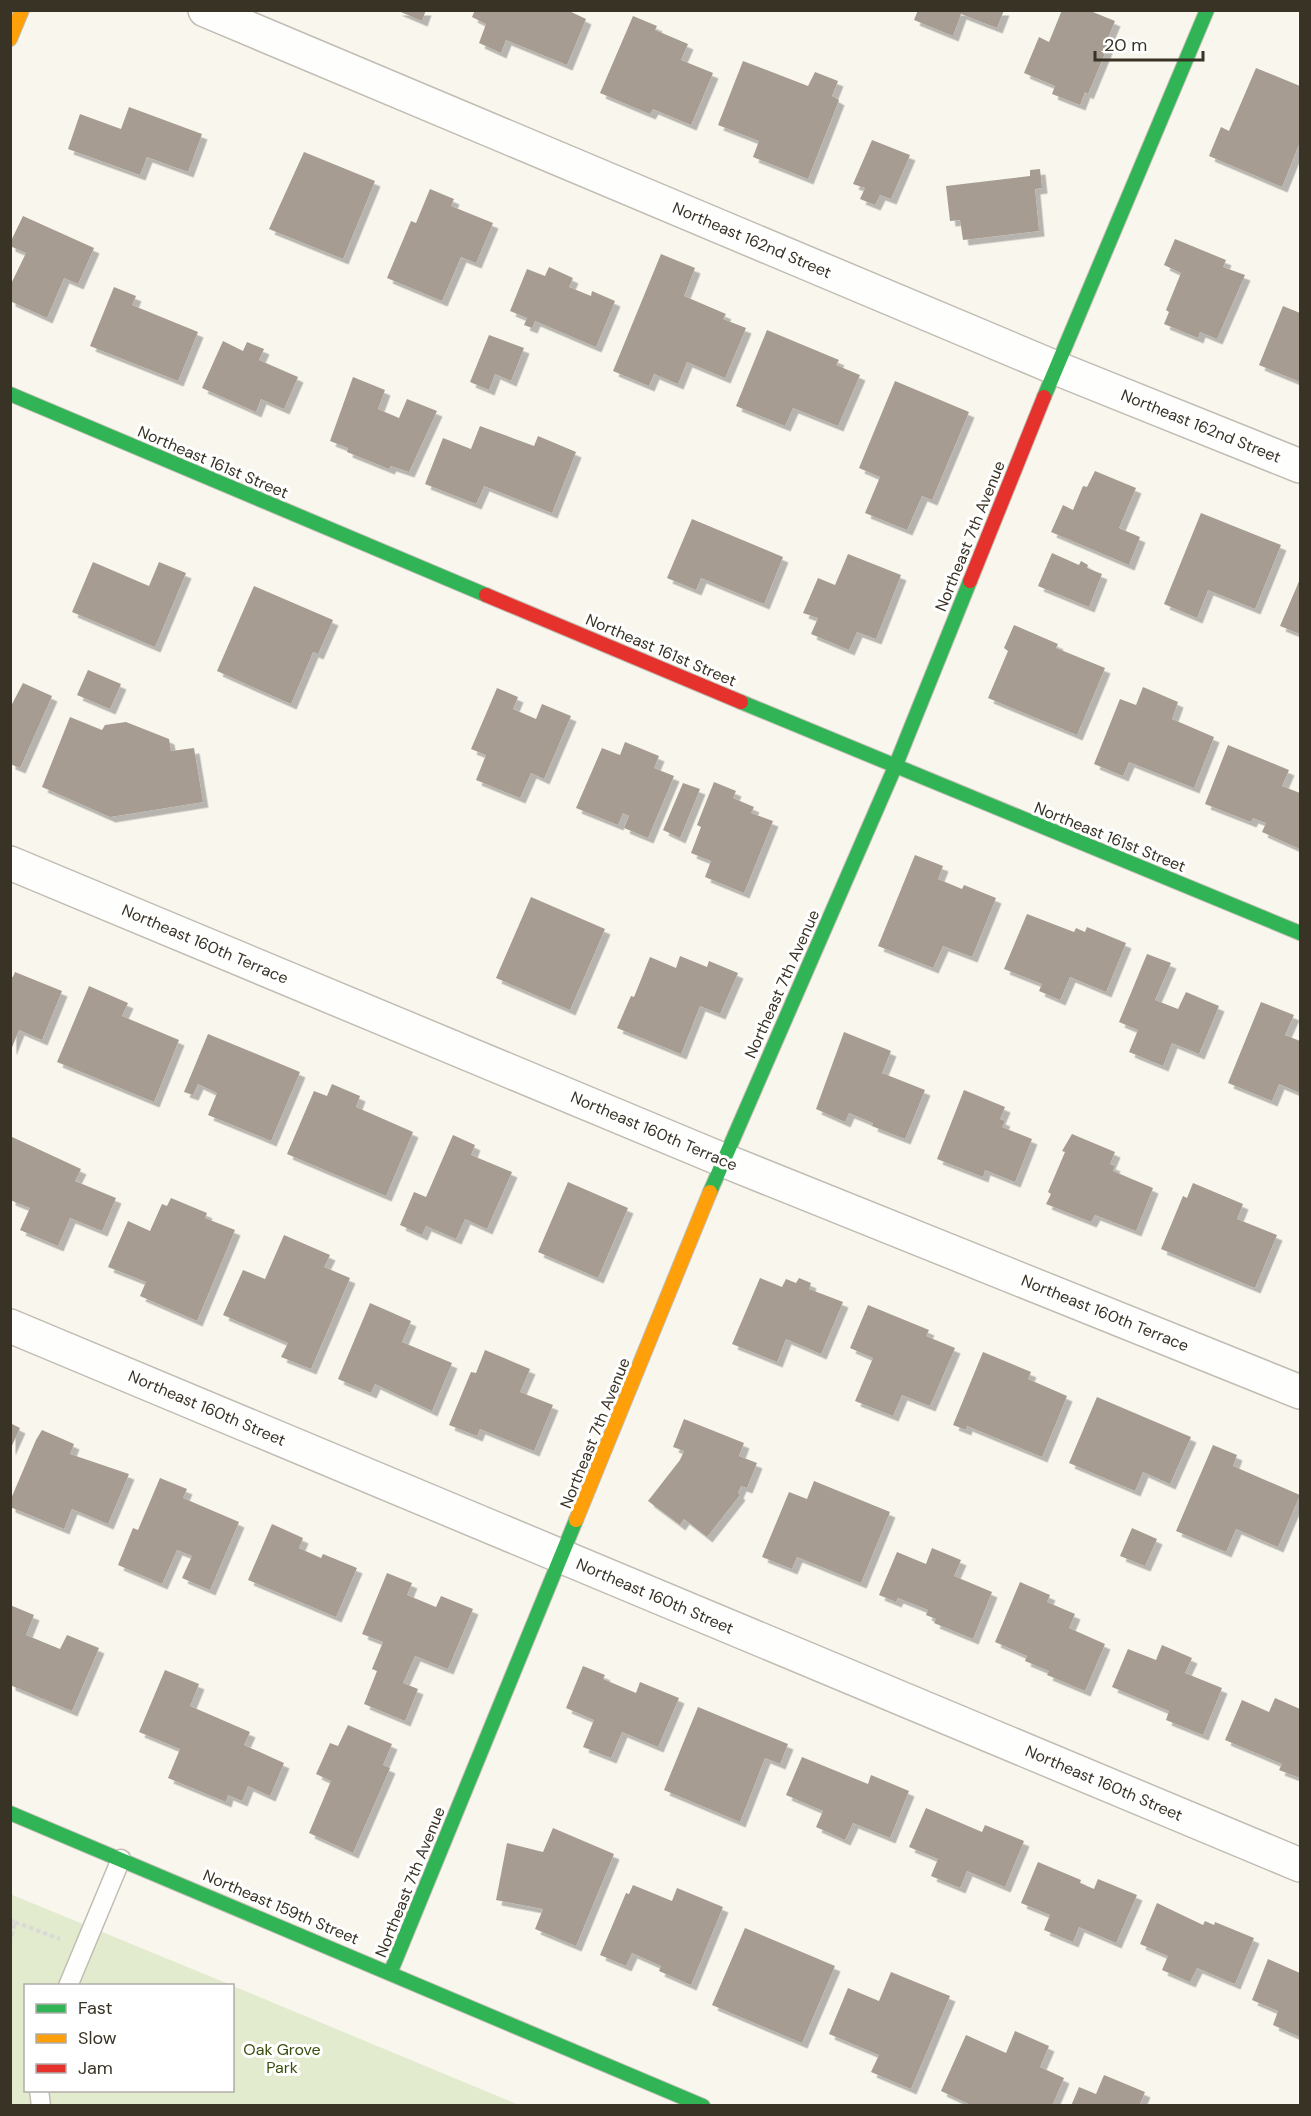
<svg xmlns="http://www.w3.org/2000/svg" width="1311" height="2116" font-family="'DM Sans',sans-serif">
<defs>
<filter id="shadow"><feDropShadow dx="5.5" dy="5.5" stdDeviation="0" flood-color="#0004"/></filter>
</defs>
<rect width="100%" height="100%" fill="#f9f6ee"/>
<path fill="#e2ebce" d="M 10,1894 L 231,1985 L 26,1986 L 26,2090 L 232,2090 L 233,1986 L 519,2105 L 11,2105 Z"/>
<path fill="#a79c91" filter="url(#shadow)" d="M 396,10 L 426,10 L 422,21 Z
M 475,10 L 567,10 L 586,19 L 567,65 L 506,40 L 501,53 L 479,43 L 486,24 L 472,17 Z
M 918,10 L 1004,10 L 997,28 L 961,14 L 953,36 L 914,20 Z
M 1062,10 L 1088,10 L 1115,21 L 1105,45 L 1108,46 L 1088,94 L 1085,92 L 1080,105 L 1052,94 L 1055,86 L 1024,73 L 1039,37 L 1049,42 Z
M 633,16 L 657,26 L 655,30 L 688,44 L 681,60 L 713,73 L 691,125 L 653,109 L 650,114 L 600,93 Z
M 743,61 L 808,86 L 815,72 L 838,81 L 832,96 L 839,100 L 808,179 L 753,157 L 759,141 L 718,125 Z
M 1256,68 L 1300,86 L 1300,142 L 1282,187 L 1209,156 L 1221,127 L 1229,131 Z
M 129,107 L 202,134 L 188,172 L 147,157 L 140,175 L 68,149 L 80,114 L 121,129 Z
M 872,140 L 910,155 L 891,199 L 880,195 L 875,205 L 860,199 L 865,188 L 853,184 Z
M 304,152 L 375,181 L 343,259 L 269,229 Z
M 1040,169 L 1042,188 L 1035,189 L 1039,231 L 963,240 L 960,220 L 950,221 L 946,186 L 1030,176 L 1030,170 Z
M 430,189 L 454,199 L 451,206 L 493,223 L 476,263 L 461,257 L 442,301 L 387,278 L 411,221 L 416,223 Z
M 23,216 L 94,248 L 78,284 L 64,278 L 47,318 L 10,301 L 10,286 L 26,253 L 10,246 L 10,243 Z
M 1175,239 L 1226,260 L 1223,267 L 1245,275 L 1217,339 L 1200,332 L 1198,338 L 1164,324 L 1169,312 L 1166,310 L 1181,273 L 1164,265 Z
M 661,254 L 695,268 L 684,296 L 726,314 L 723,319 L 746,328 L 725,378 L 687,362 L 678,384 L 654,374 L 649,386 L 613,371 Z
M 549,267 L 573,278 L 569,287 L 591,296 L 592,291 L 615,301 L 596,347 L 535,321 L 532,328 L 524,325 L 527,318 L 510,311 L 527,269 L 545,276 Z
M 114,287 L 136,296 L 132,305 L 198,332 L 178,381 L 90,346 Z
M 1283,306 L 1300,313 L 1300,382 L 1259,365 Z
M 767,330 L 839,360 L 836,365 L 860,375 L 838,426 L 793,408 L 785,426 L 736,406 Z
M 489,335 L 524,348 L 511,381 L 495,374 L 489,390 L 470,382 Z
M 223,341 L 243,351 L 247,342 L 264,349 L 259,360 L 298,377 L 284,409 L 261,399 L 256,412 L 202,388 Z
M 353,377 L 385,390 L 378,409 L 399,418 L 407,399 L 437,411 L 409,472 L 391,466 L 389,469 L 347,452 L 348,448 L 330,441 Z
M 895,381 L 969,412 L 932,500 L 922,496 L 907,530 L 865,513 L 880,477 L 859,468 Z
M 480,426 L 534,446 L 538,436 L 576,452 L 552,513 L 484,486 L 476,504 L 425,484 L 443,438 L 471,449 Z
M 1095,471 L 1136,488 L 1119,528 L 1140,537 L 1129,565 L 1051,532 L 1063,505 L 1073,510 L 1083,486 L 1087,487 Z
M 1201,513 L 1281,545 L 1255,609 L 1208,590 L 1197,618 L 1164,604 Z
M 692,519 L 783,557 L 764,604 L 701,578 L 696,590 L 667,578 Z
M 1052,553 L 1079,565 L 1081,561 L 1088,565 L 1087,568 L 1102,574 L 1089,607 L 1038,586 Z
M 848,554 L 901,575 L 876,639 L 857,632 L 849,650 L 811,634 L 818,618 L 803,613 L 818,578 L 835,585 Z
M 93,562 L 149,586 L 159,562 L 186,573 L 155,647 L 72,612 Z
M 1300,579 L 1300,634 L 1280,626 Z
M 254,586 L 333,620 L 318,654 L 313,652 L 291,704 L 217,671 Z
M 1014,625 L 1058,644 L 1056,648 L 1105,668 L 1077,735 L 988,698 L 1008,651 L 1004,648 Z
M 88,670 L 121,684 L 110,709 L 77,695 Z
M 23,683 L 52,696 L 20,768 L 10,764 L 10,708 Z
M 1143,687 L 1178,702 L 1172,719 L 1214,737 L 1194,788 L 1129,762 L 1123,776 L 1094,764 L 1120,699 L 1136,705 Z
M 497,688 L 518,697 L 513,709 L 536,719 L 542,704 L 571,716 L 544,779 L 531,773 L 520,798 L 476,780 L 486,755 L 471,749 Z
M 70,717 L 102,730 L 105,725 L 126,722 L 169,739 L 171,751 L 194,748 L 203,802 L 110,817 L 42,787 Z
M 625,742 L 659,756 L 654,768 L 674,776 L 648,838 L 624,828 L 629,816 L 623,813 L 618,825 L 576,808 L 602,748 L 620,755 Z
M 1228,745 L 1289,770 L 1282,786 L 1300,793 L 1300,849 L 1262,832 L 1266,823 L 1253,818 L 1251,822 L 1205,804 Z
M 714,782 L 736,791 L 733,798 L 754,807 L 751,813 L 773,821 L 744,893 L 705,877 L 711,861 L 691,853 L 701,827 L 697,825 Z
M 683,783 L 700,789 L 680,838 L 663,830 Z
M 915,855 L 943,866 L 938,879 L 962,889 L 964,885 L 996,898 L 972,957 L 943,946 L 933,968 L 878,946 Z
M 531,897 L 605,929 L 570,1010 L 496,978 Z
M 1027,914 L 1074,932 L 1076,928 L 1085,932 L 1087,927 L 1126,943 L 1106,992 L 1070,977 L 1060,1000 L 1039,991 L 1042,984 L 1004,969 Z
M 1147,954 L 1171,963 L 1155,1000 L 1178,1009 L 1186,992 L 1219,1006 L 1199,1054 L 1172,1043 L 1163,1066 L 1129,1052 L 1138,1030 L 1119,1022 Z
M 680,956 L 707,967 L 709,961 L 738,973 L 720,1014 L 700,1006 L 681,1054 L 617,1028 L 631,996 L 634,997 L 650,957 L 676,968 Z
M 15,972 L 62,991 L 42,1040 L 19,1030 L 11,1050 L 10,976 L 13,977 Z
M 89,986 L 128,1003 L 122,1016 L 179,1040 L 154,1102 L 57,1062 Z
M 1261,1002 L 1294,1015 L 1285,1035 L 1300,1041 L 1300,1093 L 1279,1084 L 1272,1101 L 1228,1083 Z
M 844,1032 L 891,1051 L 882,1073 L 925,1090 L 905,1139 L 872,1126 L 873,1123 L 849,1113 L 845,1122 L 816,1109 Z
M 208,1034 L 300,1072 L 271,1141 L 208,1115 L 217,1093 L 198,1084 L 193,1095 L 184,1092 Z
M 332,1084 L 360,1096 L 356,1107 L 413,1132 L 386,1196 L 287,1154 L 314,1091 L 327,1096 Z
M 964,1090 L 1005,1107 L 1000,1119 L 1005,1121 L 1002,1127 L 1032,1139 L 1015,1182 L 985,1170 L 983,1177 L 937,1159 Z
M 1072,1134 L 1115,1152 L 1110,1164 L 1115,1166 L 1113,1171 L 1153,1188 L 1136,1231 L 1095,1215 L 1091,1222 L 1046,1204 L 1051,1194 L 1048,1192 L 1065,1152 L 1062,1151 Z
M 453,1135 L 475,1145 L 471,1155 L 512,1172 L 487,1229 L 465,1219 L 456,1239 L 426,1226 L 422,1235 L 400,1225 L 414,1192 L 426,1197 Z
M 10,1136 L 81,1169 L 75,1181 L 116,1198 L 102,1231 L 70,1218 L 58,1246 L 20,1230 L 30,1208 L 10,1200 Z
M 568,1182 L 628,1208 L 598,1278 L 538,1252 Z
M 1193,1183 L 1243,1204 L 1237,1219 L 1277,1235 L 1255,1288 L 1161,1249 L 1183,1196 L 1187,1198 Z
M 171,1198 L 207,1213 L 205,1218 L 235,1230 L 197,1321 L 140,1296 L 146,1282 L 108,1267 L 128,1221 L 150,1231 L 162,1204 L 167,1206 Z
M 284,1235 L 330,1255 L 324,1267 L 350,1278 L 311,1369 L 281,1357 L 288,1343 L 223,1315 L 243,1270 L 265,1279 Z
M 760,1278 L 782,1287 L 786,1279 L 796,1283 L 799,1278 L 811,1283 L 809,1289 L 843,1302 L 821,1354 L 786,1339 L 777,1362 L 732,1344 Z
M 370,1303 L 411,1321 L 402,1342 L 452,1363 L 432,1411 L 375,1384 L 371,1393 L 338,1379 Z
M 868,1305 L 929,1330 L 926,1336 L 955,1348 L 930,1406 L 902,1395 L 893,1416 L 855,1401 L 873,1358 L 850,1348 Z
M 485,1350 L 530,1369 L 520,1392 L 553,1405 L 534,1451 L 480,1429 L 477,1436 L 449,1425 L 471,1372 L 476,1373 Z
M 983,1352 L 1031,1372 L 1028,1379 L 1067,1396 L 1042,1457 L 967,1426 L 966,1430 L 953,1425 Z
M 1097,1397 L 1191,1437 L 1170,1484 L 1143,1472 L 1135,1491 L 1069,1463 Z
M 684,1419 L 744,1443 L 739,1456 L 757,1463 L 747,1488 L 741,1486 L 738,1493 L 740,1495 L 707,1537 L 684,1519 L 680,1525 L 648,1501 L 680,1460 L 684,1451 L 673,1447 Z
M 10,1423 L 20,1428 L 10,1450 Z
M 42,1430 L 74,1444 L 70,1454 L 129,1474 L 108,1524 L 72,1509 L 64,1529 L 10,1507 L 10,1501 L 36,1440 Z
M 1213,1445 L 1237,1455 L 1233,1466 L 1300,1495 L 1278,1547 L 1236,1529 L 1226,1552 L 1176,1531 Z
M 160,1478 L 187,1489 L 183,1498 L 239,1522 L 210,1590 L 182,1578 L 192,1556 L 177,1550 L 162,1584 L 118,1565 L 133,1528 L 138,1530 Z
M 814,1481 L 890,1512 L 861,1583 L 797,1557 L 792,1569 L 762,1557 L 789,1492 L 807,1499 Z
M 272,1524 L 303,1538 L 299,1548 L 321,1558 L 323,1554 L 357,1568 L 336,1617 L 248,1580 Z
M 1132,1528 L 1157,1539 L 1145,1566 L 1120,1556 Z
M 932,1548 L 961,1560 L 954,1576 L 992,1592 L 973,1639 L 934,1623 L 936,1619 L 926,1615 L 928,1610 L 898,1598 L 896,1602 L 879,1595 L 897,1552 L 926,1564 Z
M 387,1573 L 412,1583 L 407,1595 L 436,1607 L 441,1596 L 473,1609 L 448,1669 L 415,1656 L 403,1683 L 418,1689 L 405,1721 L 364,1704 L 377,1671 L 372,1669 L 383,1642 L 362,1634 Z
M 1020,1582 L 1050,1595 L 1047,1602 L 1075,1614 L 1069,1628 L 1105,1644 L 1085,1691 L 1047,1675 L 1049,1671 L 1025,1661 L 1027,1656 L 995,1642 Z
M 10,1605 L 34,1615 L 26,1635 L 60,1649 L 67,1635 L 99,1648 L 72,1711 L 10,1685 Z
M 1162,1645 L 1192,1658 L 1185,1673 L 1222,1688 L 1203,1735 L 1166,1720 L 1169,1711 L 1112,1687 L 1128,1649 L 1156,1660 Z
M 583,1666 L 605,1675 L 603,1679 L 636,1693 L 640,1682 L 679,1698 L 658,1747 L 622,1732 L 611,1758 L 583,1747 L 594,1720 L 566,1708 Z
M 165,1670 L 199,1684 L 190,1706 L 250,1732 L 244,1745 L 284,1763 L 270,1796 L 248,1786 L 242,1801 L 228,1795 L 226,1802 L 168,1778 L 180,1749 L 139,1732 Z
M 1275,1698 L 1300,1709 L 1300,1778 L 1279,1770 L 1282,1764 L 1225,1740 L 1242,1700 L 1269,1712 Z
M 698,1707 L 788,1744 L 780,1764 L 765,1758 L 740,1822 L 664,1790 Z
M 348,1725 L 392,1744 L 383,1765 L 390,1768 L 353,1853 L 309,1833 L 331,1781 L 316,1774 L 330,1743 L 338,1746 Z
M 802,1757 L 868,1784 L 871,1775 L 909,1791 L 890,1838 L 853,1823 L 845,1840 L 816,1827 L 823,1811 L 786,1795 Z
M 926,1808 L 982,1832 L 985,1825 L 1024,1841 L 1005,1887 L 967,1871 L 960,1888 L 931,1876 L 938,1859 L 909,1847 Z
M 553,1828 L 614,1854 L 576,1946 L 535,1929 L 543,1909 L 496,1900 L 507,1843 L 543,1852 Z
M 1038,1862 L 1081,1880 L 1080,1883 L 1094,1889 L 1098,1879 L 1137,1895 L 1116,1943 L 1079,1927 L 1073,1942 L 1044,1930 L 1050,1915 L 1021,1903 Z
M 633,1885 L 672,1901 L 677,1888 L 723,1907 L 691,1985 L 659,1971 L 661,1966 L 632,1953 L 626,1966 L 600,1955 L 626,1893 L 629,1894 Z
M 1157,1903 L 1203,1925 L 1205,1921 L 1214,1925 L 1215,1922 L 1254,1938 L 1235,1984 L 1197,1968 L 1190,1982 L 1162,1970 L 1168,1956 L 1140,1944 Z
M 745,1928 L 835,1966 L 802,2043 L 712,2005 Z
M 1268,1959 L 1300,1973 L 1300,2037 L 1273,2025 L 1278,2011 L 1252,2000 Z
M 891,1972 L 950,1996 L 911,2089 L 871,2072 L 879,2055 L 829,2034 L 848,1988 L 879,2001 Z
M 1015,2031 L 1049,2046 L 1040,2067 L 1064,2078 L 1052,2106 L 973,2106 L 941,2091 L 966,2035 L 1006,2053 Z
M 1104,2075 L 1145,2092 L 1139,2106 L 1071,2106 L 1079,2087 L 1096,2094 Z"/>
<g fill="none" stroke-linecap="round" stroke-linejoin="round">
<defs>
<path id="lane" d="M 68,1986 L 121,1859
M 39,2090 L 41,2106"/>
<path id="street" d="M 205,10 L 1056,368 L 1300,466
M 10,863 L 723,1160 L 1300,1392
M 10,1326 L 1300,1865"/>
<path id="fast" d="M 10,394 L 486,595
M 1044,397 L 1207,10
M 741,702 L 1300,933
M 710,1192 L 895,767 L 970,581
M 10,1813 L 703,2106
M 391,1971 L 576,1520"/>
<path id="slow" d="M 10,39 L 22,10
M 576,1520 L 710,1192"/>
<path id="jam" d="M 970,581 L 1044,397
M 486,595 L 741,702"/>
</defs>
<use href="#lane" stroke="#c1bdb4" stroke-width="21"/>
<use href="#street" stroke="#c1bdb4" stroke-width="36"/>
<use href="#fast" stroke="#c1bdb4" stroke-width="16"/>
<use href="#slow" stroke="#c1bdb4" stroke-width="16"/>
<use href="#jam" stroke="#c1bdb4" stroke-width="16"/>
<path stroke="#dad9d6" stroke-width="4" stroke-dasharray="4.5 3" stroke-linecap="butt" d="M 10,1920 L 15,1922 L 10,1942
M 15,1922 L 60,1939"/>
<use href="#lane" stroke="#fefefc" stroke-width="18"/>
<use href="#street" stroke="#fefefc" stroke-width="33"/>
<use href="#fast" stroke="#30b455" stroke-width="14"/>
<use href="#slow" stroke="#ff9f0a" stroke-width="14"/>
<use href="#jam" stroke="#e5322d" stroke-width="14"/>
</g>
<g text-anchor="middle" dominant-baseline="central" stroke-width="6" stroke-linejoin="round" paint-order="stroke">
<g font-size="16" fill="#393326" stroke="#fff">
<text transform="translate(752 240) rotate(23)">Northeast 162nd Street</text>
<text transform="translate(1201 426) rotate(22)">Northeast 162nd Street</text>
<text transform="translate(213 462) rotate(23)">Northeast 161st Street</text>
<text transform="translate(970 536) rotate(-68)">Northeast 7th Avenue</text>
<text transform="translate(661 650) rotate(23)">Northeast 161st Street</text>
<text transform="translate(1110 837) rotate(22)">Northeast 161st Street</text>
<text transform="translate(205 944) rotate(23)">Northeast 160th Terrace</text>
<text transform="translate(782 984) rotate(-66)">Northeast 7th Avenue</text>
<text transform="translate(654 1131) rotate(23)">Northeast 160th Terrace</text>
<text transform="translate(1105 1313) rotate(22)">Northeast 160th Terrace</text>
<text transform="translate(207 1408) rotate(23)">Northeast 160th Street</text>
<text transform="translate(595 1433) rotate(-68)">Northeast 7th Avenue</text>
<text transform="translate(655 1596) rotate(23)">Northeast 160th Street</text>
<text transform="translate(1104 1783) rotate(23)">Northeast 160th Street</text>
<text transform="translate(410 1882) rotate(-68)">Northeast 7th Avenue</text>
<text transform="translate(281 1907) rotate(23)">Northeast 159th Street</text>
</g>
<g font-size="16" fill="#384d09" stroke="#fff">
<text x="282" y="2049">Oak Grove<tspan x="282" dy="18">Park</tspan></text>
</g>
</g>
<rect width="1311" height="2116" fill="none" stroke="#393326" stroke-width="24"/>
<rect x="24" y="1984" width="210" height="108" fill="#ffffff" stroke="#b0ada8" stroke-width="1.5"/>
<rect x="36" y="2004" width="30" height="9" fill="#30b455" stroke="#b0ada8" stroke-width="1.5"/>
<text x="78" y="2014" font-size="18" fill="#393326">Fast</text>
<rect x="36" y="2034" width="30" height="9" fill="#ff9f0a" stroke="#b0ada8" stroke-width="1.5"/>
<text x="78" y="2044" font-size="18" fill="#393326">Slow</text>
<rect x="36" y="2064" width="30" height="9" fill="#e5322d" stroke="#b0ada8" stroke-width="1.5"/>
<text x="78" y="2074" font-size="18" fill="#393326">Jam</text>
<path d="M1095 51v9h108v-9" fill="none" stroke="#393326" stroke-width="3"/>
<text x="1104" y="51" font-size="18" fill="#393326" stroke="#ffffff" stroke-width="4.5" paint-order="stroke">20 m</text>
</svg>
